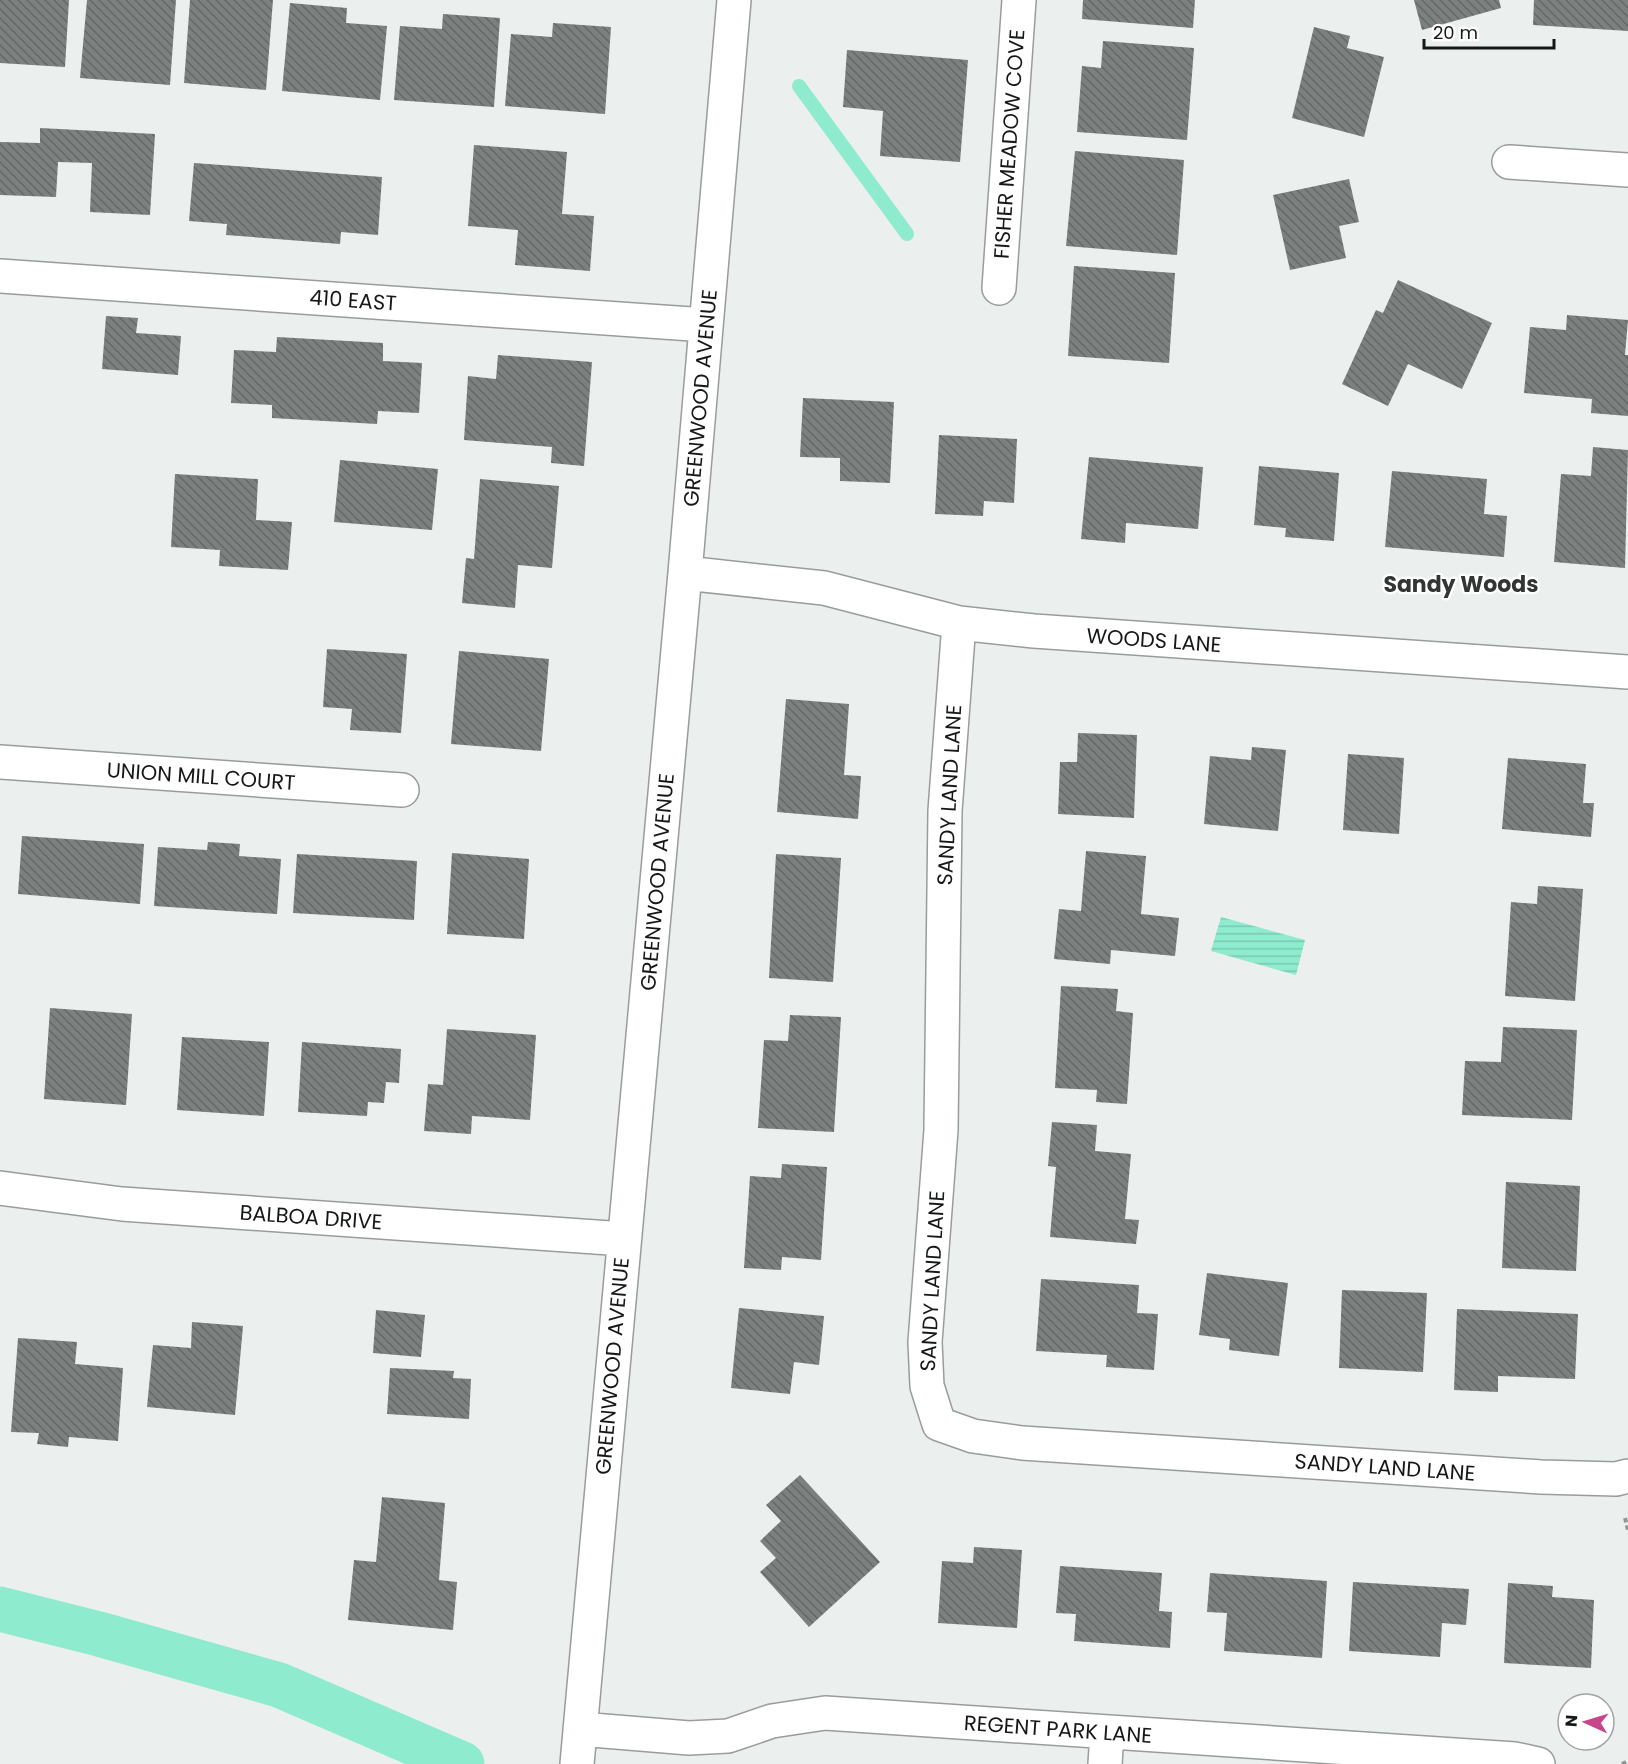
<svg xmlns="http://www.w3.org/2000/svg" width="1628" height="1764" font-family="Poppins,sans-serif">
<defs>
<pattern id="water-rules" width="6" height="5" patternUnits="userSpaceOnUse" patternTransform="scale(1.5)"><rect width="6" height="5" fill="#8eebce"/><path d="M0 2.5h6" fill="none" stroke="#7ac9b0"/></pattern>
<pattern id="building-back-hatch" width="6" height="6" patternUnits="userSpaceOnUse" patternTransform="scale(1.5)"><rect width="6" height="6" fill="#7c807f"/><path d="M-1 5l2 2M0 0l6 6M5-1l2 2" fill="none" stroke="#656867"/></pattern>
</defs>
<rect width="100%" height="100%" fill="#ebf0ee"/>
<path fill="url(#water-rules)" d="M 1221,917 L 1305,940 L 1296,975 L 1211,951 Z"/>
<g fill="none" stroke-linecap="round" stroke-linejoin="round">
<path stroke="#8eebce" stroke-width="14" d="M 799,86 L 907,234"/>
<path stroke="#8eebce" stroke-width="45" d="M 0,1609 L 99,1634 L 279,1685 L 462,1764"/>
</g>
<path fill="url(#building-back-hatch)" d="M 0,0 L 69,0 L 65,67 L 0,63 Z
M 87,0 L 176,0 L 170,85 L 80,78 Z
M 190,0 L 273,0 L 266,90 L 184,83 Z
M 1083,0 L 1195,0 L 1193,28 L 1082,19 Z
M 1414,0 L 1499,0 L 1501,8 L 1422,30 Z
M 1534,0 L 1628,0 L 1628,31 L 1533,25 Z
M 290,3 L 347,8 L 346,23 L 387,26 L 380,100 L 282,91 Z
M 443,14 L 500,18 L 494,107 L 394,100 L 400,26 L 442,29 Z
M 553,23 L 611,27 L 605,114 L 505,106 L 511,34 L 552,37 Z
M 1314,27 L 1350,36 L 1347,48 L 1384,57 L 1364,137 L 1292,118 Z
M 1103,41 L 1194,48 L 1187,140 L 1077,132 L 1082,66 L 1101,68 Z
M 847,50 L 968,60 L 960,162 L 880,156 L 883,111 L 843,107 Z
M 40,128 L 155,134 L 150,215 L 90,212 L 92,163 L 58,162 L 56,197 L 0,195 L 0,142 L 40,143 Z
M 474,145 L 567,152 L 562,214 L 594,216 L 590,271 L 515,265 L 518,230 L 468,226 Z
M 1075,151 L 1184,160 L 1177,255 L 1066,246 Z
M 194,163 L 382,177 L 378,235 L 341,232 L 340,244 L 226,235 L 227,224 L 189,221 Z
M 1349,179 L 1359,222 L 1339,226 L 1346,258 L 1290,270 L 1273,195 Z
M 1074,266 L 1175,273 L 1169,363 L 1068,356 Z
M 1398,280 L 1492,323 L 1462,389 L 1408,364 L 1388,406 L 1342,384 L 1376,310 L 1383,313 Z
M 1567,315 L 1628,320 L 1625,355 L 1628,355 L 1628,416 L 1591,413 L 1592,399 L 1524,393 L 1530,327 L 1566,330 Z
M 106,316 L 138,318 L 136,333 L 181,336 L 178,375 L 102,369 Z
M 277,337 L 383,343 L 383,361 L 422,363 L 419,413 L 378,411 L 377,424 L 272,418 L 272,405 L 231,403 L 234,350 L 276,352 Z
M 498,355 L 592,362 L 584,466 L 551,463 L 552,447 L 464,440 L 468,376 L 496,379 Z
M 803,398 L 894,402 L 890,483 L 840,481 L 840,458 L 800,457 Z
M 939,435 L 1017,439 L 1014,503 L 984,501 L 983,516 L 935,514 Z
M 1593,447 L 1628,450 L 1625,568 L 1554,562 L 1561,474 L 1591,476 Z
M 1089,457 L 1203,467 L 1198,529 L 1126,523 L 1125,543 L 1081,539 Z
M 340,460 L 438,469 L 432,530 L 334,522 Z
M 1259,466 L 1339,473 L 1334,541 L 1285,537 L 1286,528 L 1254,525 Z
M 1392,471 L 1487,479 L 1484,514 L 1507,516 L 1504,557 L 1385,547 Z
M 175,474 L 258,479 L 256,520 L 292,522 L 288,570 L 219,566 L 220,550 L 171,547 Z
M 480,479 L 559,486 L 552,568 L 518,565 L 515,608 L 462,603 L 466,558 L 474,559 Z
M 327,649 L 407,654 L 401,733 L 350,730 L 352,709 L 323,707 Z
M 459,651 L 549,659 L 541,751 L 451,744 Z
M 786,699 L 849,704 L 844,775 L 861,776 L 858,819 L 777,812 Z
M 1078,733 L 1137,735 L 1134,818 L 1058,814 L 1060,762 L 1077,762 Z
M 1252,747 L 1286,750 L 1278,831 L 1204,824 L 1210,756 L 1251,760 Z
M 1348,754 L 1404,758 L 1399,834 L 1343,830 Z
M 1508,758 L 1586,764 L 1583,803 L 1594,803 L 1591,837 L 1502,829 Z
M 22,836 L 144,844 L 140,904 L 18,894 Z
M 208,842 L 240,844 L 239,856 L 281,859 L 277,914 L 154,906 L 158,847 L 207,850 Z
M 1086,851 L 1146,856 L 1141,914 L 1179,918 L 1175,956 L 1111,950 L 1110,964 L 1054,959 L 1059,909 L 1081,911 Z
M 452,853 L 529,859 L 524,939 L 447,934 Z
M 297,854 L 417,861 L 414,920 L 293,913 Z
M 776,854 L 841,858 L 833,982 L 769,978 Z
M 1538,886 L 1583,889 L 1575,1001 L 1505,996 L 1511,902 L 1537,904 Z
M 1061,986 L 1118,989 L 1116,1011 L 1133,1013 L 1127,1104 L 1096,1102 L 1097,1090 L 1055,1088 Z
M 50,1008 L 132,1014 L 126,1105 L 44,1099 Z
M 790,1015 L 841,1017 L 834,1132 L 758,1128 L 764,1040 L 788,1041 Z
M 1503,1027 L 1577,1030 L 1572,1120 L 1462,1115 L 1465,1061 L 1501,1062 Z
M 447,1029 L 536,1035 L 530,1120 L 472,1116 L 471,1134 L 424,1131 L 428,1084 L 443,1085 Z
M 182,1037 L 269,1042 L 264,1116 L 177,1110 Z
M 302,1042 L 401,1049 L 399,1083 L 386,1082 L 384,1103 L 368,1102 L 367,1116 L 298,1112 Z
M 1052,1122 L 1097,1125 L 1095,1151 L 1131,1154 L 1125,1219 L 1139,1220 L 1136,1244 L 1050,1237 L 1056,1167 L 1048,1166 Z
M 782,1164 L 827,1167 L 821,1260 L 782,1257 L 781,1270 L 744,1268 L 750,1176 L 781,1178 Z
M 1506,1182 L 1580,1186 L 1576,1271 L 1502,1268 Z
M 1207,1273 L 1288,1283 L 1279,1356 L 1229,1350 L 1230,1339 L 1199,1335 Z
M 1041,1279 L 1139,1285 L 1137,1313 L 1158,1314 L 1154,1370 L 1106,1367 L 1107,1355 L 1036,1351 Z
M 1342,1290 L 1427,1293 L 1423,1372 L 1339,1368 Z
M 739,1308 L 824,1316 L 819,1365 L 794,1362 L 790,1394 L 731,1388 Z
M 1457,1309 L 1578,1314 L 1575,1379 L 1498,1376 L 1498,1392 L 1454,1390 Z
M 376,1310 L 425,1315 L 421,1357 L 373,1353 Z
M 192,1322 L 243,1326 L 235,1415 L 147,1407 L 153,1345 L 191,1348 Z
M 18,1338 L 77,1342 L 75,1364 L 123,1368 L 118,1441 L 69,1437 L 68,1447 L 37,1444 L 39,1433 L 11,1432 Z
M 390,1368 L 454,1371 L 453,1378 L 471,1379 L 469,1419 L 387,1414 Z
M 800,1475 L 880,1562 L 809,1627 L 760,1572 L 776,1558 L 760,1541 L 781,1521 L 766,1505 Z
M 382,1497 L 445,1503 L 439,1580 L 457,1582 L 453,1630 L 348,1620 L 354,1560 L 376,1562 Z
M 974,1547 L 1022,1550 L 1017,1628 L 938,1623 L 942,1561 L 973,1563 Z
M 1060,1566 L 1162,1573 L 1159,1611 L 1172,1612 L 1170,1648 L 1074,1641 L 1076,1614 L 1056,1613 Z
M 1210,1573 L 1327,1581 L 1322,1658 L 1224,1651 L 1227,1613 L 1207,1612 Z
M 1353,1582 L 1469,1589 L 1466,1625 L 1442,1623 L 1440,1657 L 1349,1651 Z
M 1508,1583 L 1553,1586 L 1552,1597 L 1594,1600 L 1591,1668 L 1504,1663 Z"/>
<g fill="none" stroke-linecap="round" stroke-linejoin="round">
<defs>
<path id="minor" d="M 1509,162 L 1628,170
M 0,276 L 706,325
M 999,288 L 1019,0
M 685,573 L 824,588 L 959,623 L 1034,631 L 1628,672
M 959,623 L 945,811 L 941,1130 L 925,1342 L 927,1386 L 939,1424 L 973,1436 L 1022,1443 L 1541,1477 L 1616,1479 L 1628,1476
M 0,762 L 402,790
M 0,1188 L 122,1204 L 624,1239
M 580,1729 L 689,1738 L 728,1736 L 772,1721 L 825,1713 L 1515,1759 L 1538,1764
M 577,1764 L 685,573 L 734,0
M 1105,1764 L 1107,1732"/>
</defs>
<use href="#minor" stroke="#989d9b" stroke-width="36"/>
<path stroke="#939695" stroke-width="4" stroke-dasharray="4.5 3" stroke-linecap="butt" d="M 1625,1518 L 1628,1530
M 1622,1764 L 1628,1761"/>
<use href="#minor" stroke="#fff" stroke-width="33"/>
</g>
<g text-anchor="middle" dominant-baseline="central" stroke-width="4.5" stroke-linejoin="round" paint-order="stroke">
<g font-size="21" fill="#161818" stroke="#fff">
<text transform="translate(1009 144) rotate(-86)">FISHER MEADOW COVE</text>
<text transform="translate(353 300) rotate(4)">410 EAST</text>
<text transform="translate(700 398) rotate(-85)">GREENWOOD AVENUE</text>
<text transform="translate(1154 640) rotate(4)">WOODS LANE</text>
<text transform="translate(201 776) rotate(4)">UNION MILL COURT</text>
<text transform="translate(949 795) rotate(-87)">SANDY LAND LANE</text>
<text transform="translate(657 882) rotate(-85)">GREENWOOD AVENUE</text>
<text transform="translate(311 1217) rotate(4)">BALBOA DRIVE</text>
<text transform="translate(932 1281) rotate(-87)">SANDY LAND LANE</text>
<text transform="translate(612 1366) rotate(-85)">GREENWOOD AVENUE</text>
<text transform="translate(1385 1467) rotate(4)">SANDY LAND LANE</text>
<text transform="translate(1058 1729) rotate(4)">REGENT PARK LANE</text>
</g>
<g font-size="22" font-weight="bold" fill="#313533" stroke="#fff">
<text x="1461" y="584">Sandy Woods</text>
</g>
</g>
<g transform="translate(1586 1722) rotate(274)"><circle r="28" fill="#ffffff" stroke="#a2a3a3" stroke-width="1.5"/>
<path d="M0-4.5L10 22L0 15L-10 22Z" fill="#c94589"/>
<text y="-9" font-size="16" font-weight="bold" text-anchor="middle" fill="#161818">N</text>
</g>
<path d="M1424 39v9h130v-9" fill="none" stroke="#161818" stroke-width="3"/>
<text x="1433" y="39" font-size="18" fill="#161818" stroke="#ffffff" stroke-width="4.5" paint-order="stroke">20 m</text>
</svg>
